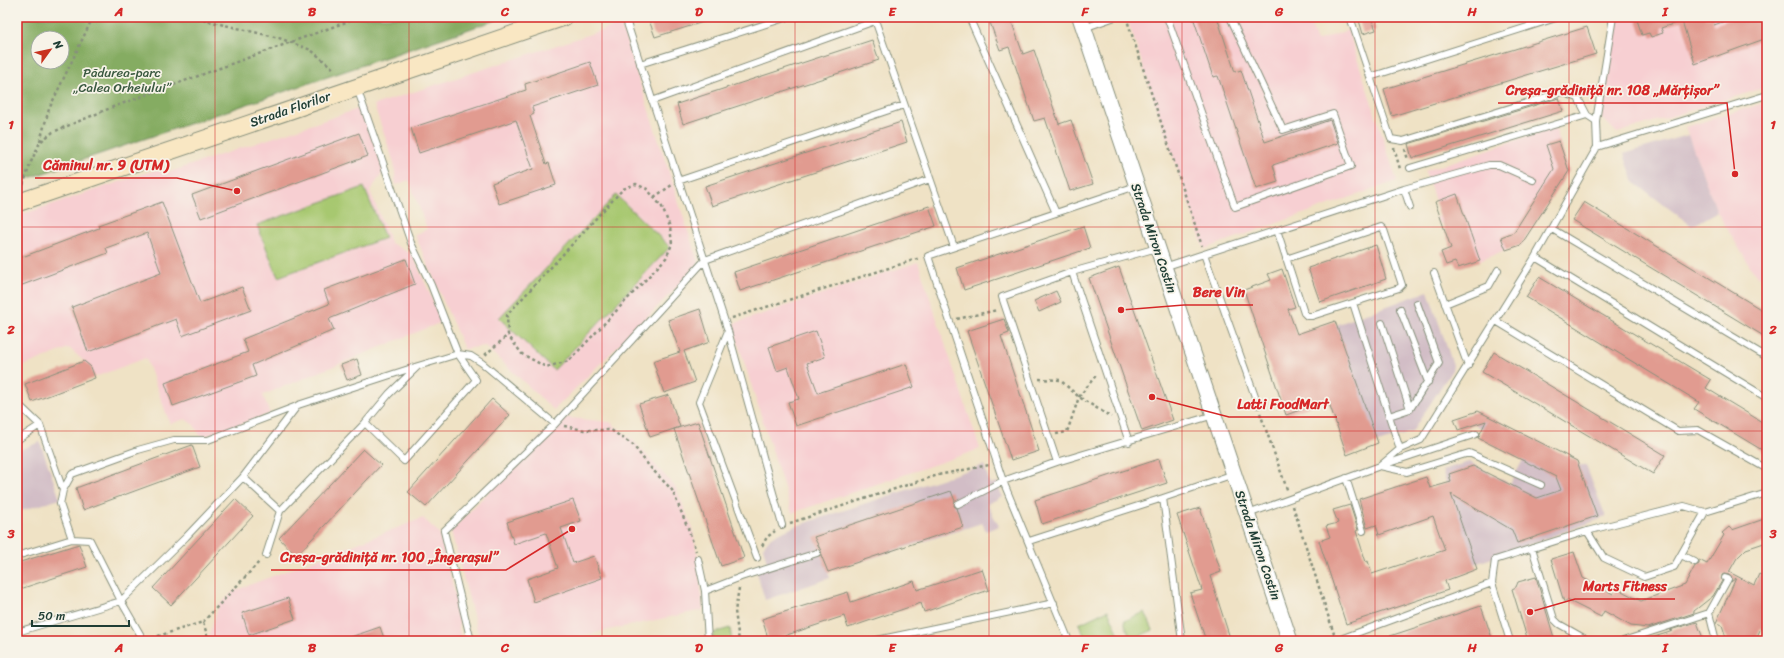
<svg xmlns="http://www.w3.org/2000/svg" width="1784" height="658" font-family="Sriracha,sans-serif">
<rect width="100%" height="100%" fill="#f7f3e8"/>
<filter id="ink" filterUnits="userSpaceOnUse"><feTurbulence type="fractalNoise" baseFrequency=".025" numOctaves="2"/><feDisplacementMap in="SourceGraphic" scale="8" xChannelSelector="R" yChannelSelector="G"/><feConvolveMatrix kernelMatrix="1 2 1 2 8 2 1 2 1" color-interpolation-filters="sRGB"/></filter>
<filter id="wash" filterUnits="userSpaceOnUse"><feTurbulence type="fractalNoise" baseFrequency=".012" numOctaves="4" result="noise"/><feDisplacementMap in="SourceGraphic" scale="16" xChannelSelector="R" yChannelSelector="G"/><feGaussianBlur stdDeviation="0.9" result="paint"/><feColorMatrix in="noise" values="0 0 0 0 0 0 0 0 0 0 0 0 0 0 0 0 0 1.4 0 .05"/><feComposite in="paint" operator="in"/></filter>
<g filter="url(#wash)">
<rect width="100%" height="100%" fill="#efe2c5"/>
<path fill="#f7cfd2" d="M 1129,17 L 1308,17 L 1317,41 L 1348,30 L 1397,181 L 1204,249 L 1127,18 Z
M 1615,17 L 1767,17 L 1767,87 L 1617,133 L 1601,117 Z
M 621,24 L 699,265 L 554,410 L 485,346 L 464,349 L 415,235 L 427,229 L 409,180 L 396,185 L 394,163 L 374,105 Z
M 1767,102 L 1767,281 L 1754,273 L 1717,212 L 1685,127 Z
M 364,107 L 386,168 L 370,191 L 391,243 L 413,255 L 442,322 L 263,395 L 270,414 L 203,437 L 199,434 L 194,425 L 185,419 L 170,424 L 146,358 L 95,377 L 91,367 L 69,348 L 18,368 L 17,216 L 158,169 L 164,174 Z
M 1555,127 L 1569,171 L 1521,245 L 1458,268 L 1455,262 L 1446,265 L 1441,252 L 1451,248 L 1443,223 L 1439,224 L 1436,217 L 1440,216 L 1425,171 Z
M 918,262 L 980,449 L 792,513 L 732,324 Z
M 560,417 L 610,422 L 634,441 L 676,488 L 692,527 L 698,559 L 703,610 L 556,641 L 480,641 L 451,531 Z
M 423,518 L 439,533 L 461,618 L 458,627 L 462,641 L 211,641 L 209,635 L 219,605 L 234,591 Z"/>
<path fill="#d2bdc6" d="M 1688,135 L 1717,212 L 1692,226 L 1634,182 L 1624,154 Z
M 1428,291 L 1453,365 L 1452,370 L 1412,432 L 1378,443 L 1336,325 Z
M 1478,411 L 1577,461 L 1579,465 L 1586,466 L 1606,517 L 1475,564 L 1442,470 L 1469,462 L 1510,484 L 1523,460 L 1483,429 L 1475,425 L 1458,430 L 1454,419 Z
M 40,442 L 60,499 L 17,512 L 17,451 Z
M 984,465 L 990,484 L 997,482 L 1002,497 L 987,504 L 999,526 L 986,531 L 982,523 L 828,572 L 830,578 L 765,600 L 755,566 L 767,562 L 763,547 L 771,537 L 796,526 Z"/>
<path fill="#a7c870" stroke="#638252" d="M 364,187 L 385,238 L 278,277 L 257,225 Z
M 616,195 L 670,247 L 554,370 L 499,318 Z
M 1108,610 L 1122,641 L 1087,641 L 1079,624 Z
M 1145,612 L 1153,630 L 1131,640 L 1124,621 Z
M 730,628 L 732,641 L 713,641 L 713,633 Z"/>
<path fill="#85ac62" stroke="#52744b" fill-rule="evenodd" d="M 17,17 L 505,17 L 17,182 ZM 38,38 L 62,38 L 62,62 L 38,62 Z"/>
<g id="blocks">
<path fill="#e19b90" d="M 648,17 L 712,17 L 713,19 L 655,37 Z
M 988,17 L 1010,17 L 1023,54 L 1034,50 L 1059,124 L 1071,120 L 1093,184 L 1070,191 L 1045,118 L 1034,121 L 1009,47 L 1000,50 Z
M 1193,17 L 1217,17 L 1235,72 L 1241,70 L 1265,142 L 1330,120 L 1338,143 L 1273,165 L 1278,182 L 1256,189 L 1218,76 L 1213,77 Z
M 1358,17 L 1371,17 L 1376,30 L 1363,34 Z
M 1636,17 L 1712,17 L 1714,25 L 1736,17 L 1767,17 L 1767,38 L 1695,64 L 1682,21 L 1661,28 L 1663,33 L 1651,37 L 1649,33 L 1642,35 Z
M 1587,27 L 1596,54 L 1392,116 L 1384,89 Z
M 872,40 L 879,60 L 683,124 L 677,104 Z
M 590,62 L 598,85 L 532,107 L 534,114 L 530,116 L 546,164 L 549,163 L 556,185 L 499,204 L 492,183 L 533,169 L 516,120 L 419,153 L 411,128 L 526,90 L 525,84 Z
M 1559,98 L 1563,111 L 1412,158 L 1408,144 Z
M 901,122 L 907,142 L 712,206 L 705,186 Z
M 359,133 L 368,156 L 201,218 L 192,195 Z
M 1559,141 L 1569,171 L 1521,245 L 1506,250 L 1501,237 L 1514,232 L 1554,169 L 1546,145 Z
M 1457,194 L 1480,261 L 1458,268 L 1455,262 L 1446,265 L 1441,252 L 1451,248 L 1435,202 Z
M 162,202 L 200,303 L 242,287 L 251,310 L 182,336 L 176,319 L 88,352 L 72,307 L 161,273 L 147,233 L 106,248 L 108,253 L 17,287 L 17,259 L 99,228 L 98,225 Z
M 1584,202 L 1767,313 L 1767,338 L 1572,220 Z
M 929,206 L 936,226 L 740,291 L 734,272 Z
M 1083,226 L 1090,248 L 964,290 L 957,268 Z
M 1376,245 L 1386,279 L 1320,302 L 1308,268 Z
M 406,259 L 415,284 L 329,319 L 334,330 L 252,365 L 256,376 L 173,406 L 165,383 L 248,352 L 243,339 L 329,304 L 324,290 Z
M 1119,267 L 1173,420 L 1142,431 L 1089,278 Z
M 1282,269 L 1295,307 L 1288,309 L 1297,334 L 1335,321 L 1378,443 L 1347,455 L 1328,400 L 1286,415 L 1244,290 L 1271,280 L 1268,274 Z
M 1539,277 L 1711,380 L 1706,388 L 1767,425 L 1767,453 L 1694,409 L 1699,402 L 1526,297 Z
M 1056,291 L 1061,302 L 1039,312 L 1034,301 Z
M 700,309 L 710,342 L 684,351 L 695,382 L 664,393 L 653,361 L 680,352 L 668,320 Z
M 1004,319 L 1009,333 L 1001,336 L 1039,451 L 1011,460 L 967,331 Z
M 816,331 L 825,357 L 807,363 L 818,393 L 906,364 L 914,387 L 796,426 L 788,402 L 799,399 L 788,367 L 777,371 L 769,347 Z
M 1494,352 L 1665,455 L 1653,474 L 1482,372 Z
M 357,359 L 362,375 L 347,380 L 341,365 Z
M 84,361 L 91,367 L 95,378 L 32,402 L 25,384 Z
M 669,395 L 680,427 L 650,437 L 639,404 Z
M 492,399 L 510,415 L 426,507 L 408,492 Z
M 1478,411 L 1577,461 L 1597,516 L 1517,543 L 1512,530 L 1451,494 L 1477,569 L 1445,581 L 1448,590 L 1346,624 L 1319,541 L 1330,537 L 1326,526 L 1338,523 L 1333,510 L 1350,505 L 1358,530 L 1356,531 L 1366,562 L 1368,561 L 1372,574 L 1445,550 L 1433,516 L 1379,535 L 1376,525 L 1367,528 L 1359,499 L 1426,477 L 1430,488 L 1451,482 L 1449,474 L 1473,466 L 1537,498 L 1561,490 L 1556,477 L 1478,438 L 1486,421 L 1458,430 L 1454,419 Z
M 698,422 L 744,558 L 721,566 L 674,429 Z
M 192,445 L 200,467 L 83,510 L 76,488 Z
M 363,449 L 381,465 L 296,556 L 279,538 Z
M 1159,459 L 1167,483 L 1042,524 L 1035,500 Z
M 951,491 L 955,501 L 954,506 L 957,508 L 963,527 L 828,572 L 821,555 L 821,551 L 814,537 Z
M 235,499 L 253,516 L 171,605 L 153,588 Z
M 573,500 L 581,521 L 561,528 L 573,563 L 594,556 L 602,578 L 534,602 L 527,579 L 558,568 L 546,533 L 514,544 L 507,522 Z
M 1200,508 L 1221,572 L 1210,576 L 1231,641 L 1206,641 L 1190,593 L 1202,590 L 1177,515 Z
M 1767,518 L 1767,542 L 1746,549 L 1737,558 L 1729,572 L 1754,585 L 1759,574 L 1767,578 L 1767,632 L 1761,628 L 1755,641 L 1727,641 L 1722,625 L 1716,623 L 1736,578 L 1731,582 L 1732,578 L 1729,575 L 1724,574 L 1722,575 L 1722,581 L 1713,596 L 1694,611 L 1694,613 L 1648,628 L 1631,626 L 1604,611 L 1601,617 L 1567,600 L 1564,602 L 1551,559 L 1574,552 L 1583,578 L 1613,594 L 1616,588 L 1641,601 L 1685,585 L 1695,566 L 1699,564 L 1699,560 L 1707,564 L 1724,535 L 1722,533 L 1729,527 L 1732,530 Z
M 79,544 L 87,567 L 17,590 L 17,563 Z
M 982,569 L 989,590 L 924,612 L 921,603 L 848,628 L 844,616 L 769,641 L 762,619 L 848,592 L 851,602 L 914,581 L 917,590 Z
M 1536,577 L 1547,614 L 1555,641 L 1528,641 L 1512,589 L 1516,587 L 1518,582 Z
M 288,598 L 295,619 L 249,635 L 242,613 Z
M 1481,606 L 1493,641 L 1381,641 L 1381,639 Z
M 1697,622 L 1704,641 L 1648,641 L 1648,639 L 1673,631 L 1670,630 Z
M 380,627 L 385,641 L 345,641 L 345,639 Z"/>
</g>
</g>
<g filter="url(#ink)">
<use href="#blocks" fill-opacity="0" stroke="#87907c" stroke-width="1"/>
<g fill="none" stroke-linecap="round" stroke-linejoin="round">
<defs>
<path id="service" d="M 625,17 L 728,331 L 782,525
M 874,17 L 954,247
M 969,17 L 1056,213
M 1167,17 L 1235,207 L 1351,166 L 1333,114 L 1283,130 L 1230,17
M 1350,17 L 1391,139 L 1403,141 L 1562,92 L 1578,98 L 1587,115
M 1084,28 L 1115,17
M 640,64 L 788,17
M 1370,77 L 1559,17
M 357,88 L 411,243 L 431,285 L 458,354 L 471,356 L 482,363 L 555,424 L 705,260 L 930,179
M 652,101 L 875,21
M 1597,147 L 1596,121 L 1613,17
M 1410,168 L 1587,115 L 1596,121
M 678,181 L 904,105
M 1404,189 L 1410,207
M 1552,229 L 1767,357
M 1277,230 L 1304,313 L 1307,316 L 1312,316 L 1399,288 L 1402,285 L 1384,230 L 1381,227 L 1286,259
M 1204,254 L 1258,405
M 1535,257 L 1597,147 L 1767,95
M 1164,267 L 1404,189 L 1489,165 L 1499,165 L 1533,180
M 1072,272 L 1129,442
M 1434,273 L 1468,366
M 1353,303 L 1389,416
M 1445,304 L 1489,286 L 1498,270
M 1400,309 L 1428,382
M 1496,321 L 1678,431 L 1698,430 L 1767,469
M 1382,323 L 1410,409 L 1389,416 L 1400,449
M 728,331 L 699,402 L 757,558
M 17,400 L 18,404 L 40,425 L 63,490 L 60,504 L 72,539 L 90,540 L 121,601 L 144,641
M 1410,409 L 1439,363 L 1417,303
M 17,440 L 40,425
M 1057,462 L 1002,297 L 1072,272 L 1157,248
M 1383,465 L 1476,434
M 1380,466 L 1407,472 L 1469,453 L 1541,485
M 243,477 L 280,511
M 1346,478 L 1363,531
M 63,490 L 72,474 L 138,450 L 174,440 L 208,440 L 297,406
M 958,504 L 1003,481 L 1057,462 L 1214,415
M 1248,514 L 1380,466 L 1400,449 L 1421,440 L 1535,257 L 1767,398
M 1587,531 L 1604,558 L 1644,577 L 1674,567 L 1705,512
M 1029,541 L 1163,498
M 1532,548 L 1554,619 L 1559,624 L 1589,641
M 266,555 L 280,511 L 365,423 L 389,394 L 418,366 L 458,354 L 476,380 L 404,461 L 365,423
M 1681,555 L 1695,562
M 17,556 L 72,539
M 698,559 L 705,591
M 17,632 L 121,601 L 186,537 L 243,477 L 298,405 L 418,366
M 1343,638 L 1492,583
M 471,641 L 444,531 L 555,424
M 708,641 L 705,591 L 741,577 L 817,553
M 872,641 L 1054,603
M 1069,641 L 1003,481 L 928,256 L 1136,186
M 1182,641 L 1163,498 L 1234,474
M 1510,641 L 1492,583 L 1495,560 L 1587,531 L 1684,506 L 1705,512 L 1767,493
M 1623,641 L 1709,613
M 1716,641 L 1709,613 L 1728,579 L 1725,578"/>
<path id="tertiary" d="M 1080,17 L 1290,641"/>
<path id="secondary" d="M 17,203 L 564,17"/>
</defs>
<use href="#service" stroke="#87907c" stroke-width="8"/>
<use href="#tertiary" stroke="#87907c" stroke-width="17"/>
<use href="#secondary" stroke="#87907c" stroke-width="19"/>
<path stroke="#87907c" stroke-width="2.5" stroke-dasharray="3 3" stroke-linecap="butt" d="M 191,17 L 279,38 L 311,50 L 335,70
M 465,17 L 467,22
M 1126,17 L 1202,246
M 40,141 L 49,109 L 93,17
M 1394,148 L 1400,169
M 1405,149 L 1408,160
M 23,185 L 31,162 L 40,142 L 53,132 L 113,107 L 360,17
M 654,197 L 672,185
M 732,318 L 920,258
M 957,319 L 997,310
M 485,355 L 508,335 L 507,315 L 623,189 L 636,184 L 647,189 L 662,207 L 670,227 L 672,244 L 666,258 L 569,361 L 546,367 L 522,354 L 508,335
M 1039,379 L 1060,380 L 1079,397 L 1111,417
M 1260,413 L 1288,492
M 564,426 L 584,430 L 611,430 L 633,445 L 649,466 L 672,490 L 688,528 L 696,551
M 1056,434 L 1067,432 L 1079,397 L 1097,374
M 1293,506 L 1334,634
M 790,523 L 938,475 L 989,465
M 762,546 L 767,537 L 775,531
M 739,588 L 735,611 L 739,641
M 203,622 L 260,561
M 152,638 L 203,622 L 209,641"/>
<use href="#service" stroke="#fff" stroke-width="6"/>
<use href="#tertiary" stroke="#fff" stroke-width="15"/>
<use href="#secondary" stroke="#f9e7c3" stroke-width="17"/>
</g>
</g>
<path fill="none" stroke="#d62828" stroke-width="1" stroke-opacity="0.55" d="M 215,17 L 215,641M 409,17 L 409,641M 602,17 L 602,641M 795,17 L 795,641M 989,17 L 989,641M 1182,17 L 1182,641M 1375,17 L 1375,641M 1569,17 L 1569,641M 17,227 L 1767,227M 17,431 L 1767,431"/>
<g text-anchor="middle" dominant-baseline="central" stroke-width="3.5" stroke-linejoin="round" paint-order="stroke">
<g font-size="13" fill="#3a5940" stroke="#f7f3e8">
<text x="122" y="72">Pădurea-parc<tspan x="122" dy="15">„Calea Orheiului”</tspan></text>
</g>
<g font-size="13" fill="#1f3d34" stroke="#f7f3e8">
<text transform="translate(290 109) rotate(-19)">Strada Florilor</text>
<text transform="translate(1154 238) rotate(71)">Strada Miron Costin</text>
<text transform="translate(1258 545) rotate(71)">Strada Miron Costin</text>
</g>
</g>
<path fill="none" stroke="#d62828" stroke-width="1.5" d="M1735 174L1727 103H1498M237 191L177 178H35M1121 310L1184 305H1253M1152 397L1229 417H1337M572 529L506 570H271M1530 612L1575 599H1675"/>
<g fill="#d62828" stroke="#f7f3e8" stroke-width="1.5">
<circle cx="1735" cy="174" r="4"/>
<circle cx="237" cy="191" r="4"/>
<circle cx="1121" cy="310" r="4"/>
<circle cx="1152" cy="397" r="4"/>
<circle cx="572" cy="529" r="4"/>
<circle cx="1530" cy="612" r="4"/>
</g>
<g font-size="14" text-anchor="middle" font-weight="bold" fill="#d62828" stroke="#f7f3e8" stroke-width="3.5" stroke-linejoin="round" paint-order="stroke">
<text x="1612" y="95">Creșa-grădiniță nr. 108 „Mărțișor”</text>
<text x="106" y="170">Căminul nr. 9 (UTM)</text>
<text x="1219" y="297">Bere Vin</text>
<text x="1283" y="409">Latti FoodMart</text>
<text x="389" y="562">Creșa-grădiniță nr. 100 „Îngerașul”</text>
<text x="1625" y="591">Marts Fitness</text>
</g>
<rect width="1784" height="658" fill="none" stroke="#f7f3e8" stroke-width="44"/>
<g transform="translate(50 50) rotate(57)"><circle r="19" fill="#f7f3e8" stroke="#a1aaa0"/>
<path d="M0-3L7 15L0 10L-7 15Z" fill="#c8321e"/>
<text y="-6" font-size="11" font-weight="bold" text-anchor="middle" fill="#1f3d34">N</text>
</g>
<path d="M32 620v6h97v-6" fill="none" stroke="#1f3d34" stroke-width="2"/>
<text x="38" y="620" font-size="12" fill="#1f3d34" stroke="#f7f3e8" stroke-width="3" paint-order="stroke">50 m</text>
<rect x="22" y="22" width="1740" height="614" fill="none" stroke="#d62828" stroke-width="1.5"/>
<g font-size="13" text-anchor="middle" font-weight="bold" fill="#d62828">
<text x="119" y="16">A</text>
<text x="312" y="16">B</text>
<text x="505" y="16">C</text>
<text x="699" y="16">D</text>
<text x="892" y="16">E</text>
<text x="1085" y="16">F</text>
<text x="1279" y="16">G</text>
<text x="1472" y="16">H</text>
<text x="1665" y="16">I</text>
<text x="11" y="129">1</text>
<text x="1773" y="129">1</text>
<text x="11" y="334">2</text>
<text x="1773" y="334">2</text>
<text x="11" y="538">3</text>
<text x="1773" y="538">3</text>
<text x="119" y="652">A</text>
<text x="312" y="652">B</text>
<text x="505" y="652">C</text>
<text x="699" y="652">D</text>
<text x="892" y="652">E</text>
<text x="1085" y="652">F</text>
<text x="1279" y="652">G</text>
<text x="1472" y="652">H</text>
<text x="1665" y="652">I</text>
</g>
</svg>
